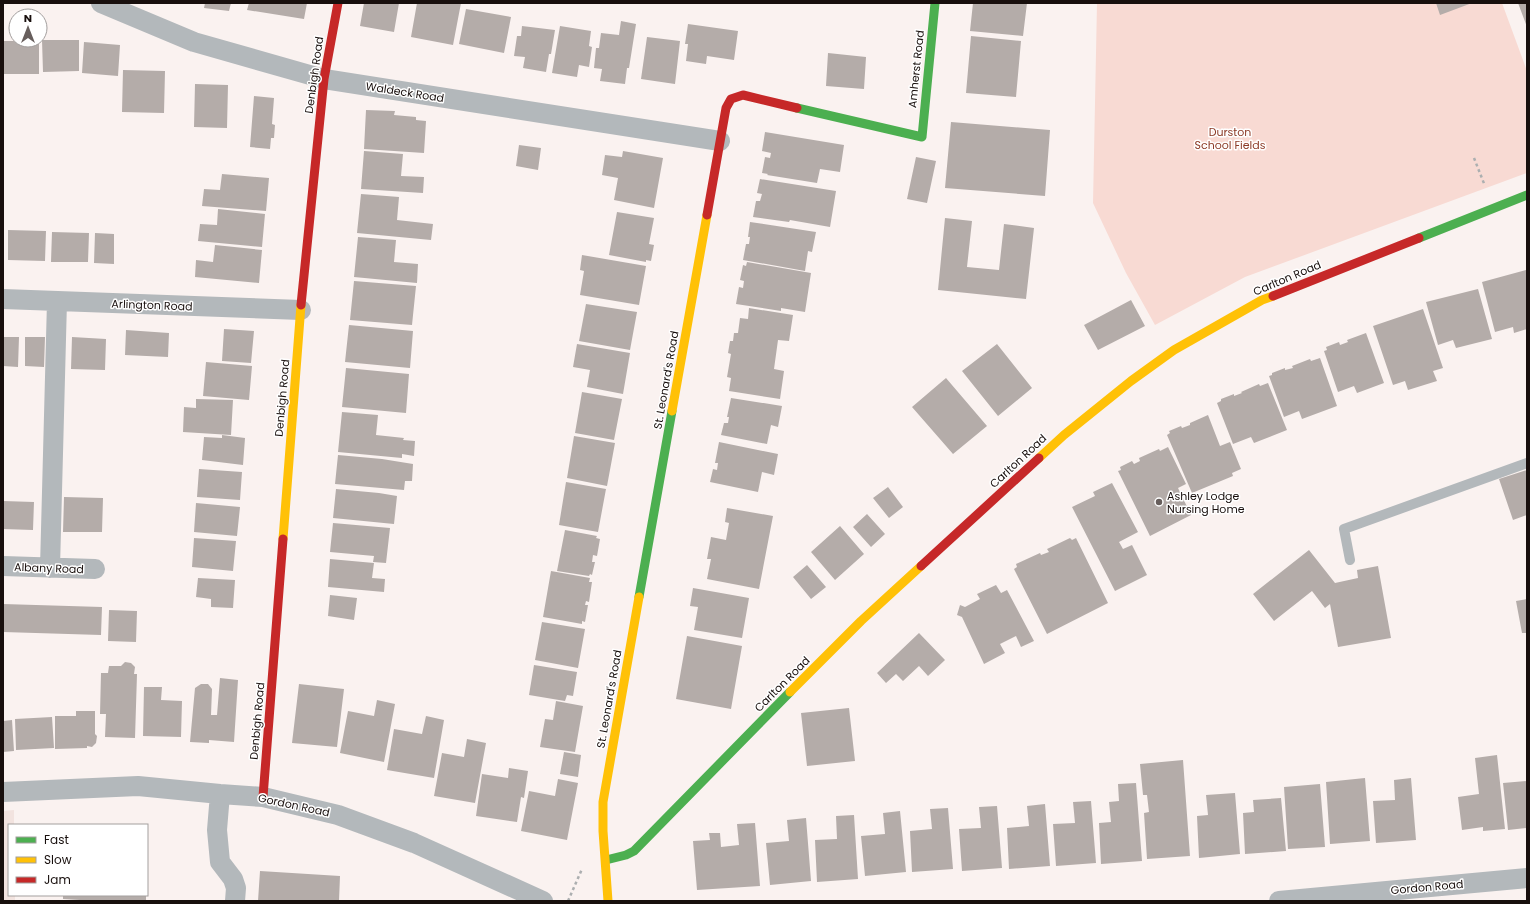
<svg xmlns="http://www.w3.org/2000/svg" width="1530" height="904" font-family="Poppins,sans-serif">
<rect width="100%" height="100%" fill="#faf2f0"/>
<path fill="#f2e3df" d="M 14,810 L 14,825 L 9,825 L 9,895 L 15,895 L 15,901 L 3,901 L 3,811 Z"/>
<path fill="#f8dad3" d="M 1097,3 L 1502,3 L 1527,71 L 1527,173 L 1245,277 L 1155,325 L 1126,273 L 1093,203 Z"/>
<path fill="#b4aca9" d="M 205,3 L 231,3 L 229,11 L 204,8 Z
M 249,3 L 307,3 L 304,19 L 247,10 Z
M 364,3 L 399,3 L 394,32 L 360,26 Z
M 417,3 L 461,3 L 453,45 L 411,37 Z
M 973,3 L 1027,3 L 1023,36 L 970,31 Z
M 1436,3 L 1472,3 L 1440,15 Z
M 1518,3 L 1527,3 L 1527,27 Z
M 466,9 L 511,17 L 504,53 L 459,44 Z
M 621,21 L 636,24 L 629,68 L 627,68 L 625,84 L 600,81 L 602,69 L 594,68 L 596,48 L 599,48 L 601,33 L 619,35 Z
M 688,24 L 738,31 L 734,60 L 707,56 L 706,64 L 686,61 L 688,44 L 685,44 Z
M 522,26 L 555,30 L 551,54 L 549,54 L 546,72 L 523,68 L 525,57 L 514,56 L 517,36 L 521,36 Z
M 560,26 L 591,31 L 589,46 L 592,47 L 589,67 L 579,65 L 577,77 L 552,73 Z
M 971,36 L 1021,41 L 1016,97 L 966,93 Z
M 647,37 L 680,41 L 675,84 L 641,79 Z
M 42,40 L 79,40 L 79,71 L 43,72 Z
M 4,41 L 39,41 L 39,74 L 4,74 Z
M 84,42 L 120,45 L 118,76 L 82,73 Z
M 828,53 L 866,57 L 864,89 L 826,86 Z
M 123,70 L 165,71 L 164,113 L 122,112 Z
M 195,84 L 228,85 L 227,128 L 194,127 Z
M 254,96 L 274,98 L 272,124 L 275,125 L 274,138 L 271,138 L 270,149 L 250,147 Z
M 366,110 L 395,111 L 394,115 L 416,117 L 416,120 L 426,121 L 424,153 L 364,149 Z
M 951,122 L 1050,130 L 1045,196 L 945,188 Z
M 765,132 L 844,145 L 840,172 L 820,169 L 817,183 L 767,175 L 768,174 L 762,173 L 765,157 L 770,158 L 771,153 L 762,151 Z
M 519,145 L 541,148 L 538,170 L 516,166 Z
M 364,151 L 403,154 L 401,176 L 424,177 L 423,193 L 361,189 Z
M 623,151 L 663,158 L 654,208 L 614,200 L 618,178 L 602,175 L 605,155 L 622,157 Z
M 916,157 L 936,161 L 927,203 L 907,199 Z
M 222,174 L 269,178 L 266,211 L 202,206 L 204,189 L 220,190 Z
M 760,179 L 836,191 L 830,227 L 790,220 L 789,222 L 753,217 L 756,201 L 760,201 L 762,194 L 757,193 Z
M 361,194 L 399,197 L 397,220 L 433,224 L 431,240 L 357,233 Z
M 218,209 L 265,214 L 262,247 L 198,241 L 200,224 L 217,225 Z
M 617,212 L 654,218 L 649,244 L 654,245 L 651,261 L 646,260 L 646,262 L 609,255 Z
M 945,218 L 972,221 L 967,267 L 999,270 L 1004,224 L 1034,228 L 1026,299 L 938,290 Z
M 750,222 L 816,232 L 812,252 L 808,251 L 805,271 L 743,260 L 746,244 L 749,244 L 750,237 L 748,237 Z
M 8,230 L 46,231 L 45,261 L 8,260 Z
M 52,232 L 89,233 L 88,262 L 51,262 Z
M 95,233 L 114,234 L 114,264 L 94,263 Z
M 358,237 L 396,240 L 394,262 L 418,264 L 417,283 L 354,277 Z
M 215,245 L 262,250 L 259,283 L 195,277 L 196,260 L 213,262 Z
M 582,255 L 646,266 L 639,305 L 580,295 L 584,271 L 580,270 Z
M 747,262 L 811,273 L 805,312 L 781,308 L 781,311 L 736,304 L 739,287 L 743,288 L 744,281 L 740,280 L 743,265 L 746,266 Z
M 1526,270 L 1527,329 L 1514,333 L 1513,327 L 1495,332 L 1482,282 Z
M 354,281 L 416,286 L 412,325 L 350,320 Z
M 1478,289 L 1492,339 L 1456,348 L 1453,340 L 1438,345 L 1426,302 Z
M 1131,300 L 1145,326 L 1098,350 L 1084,325 Z
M 586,304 L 637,312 L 630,350 L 579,341 Z
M 749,308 L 793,315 L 789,341 L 778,340 L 774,369 L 784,371 L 780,399 L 729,391 L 731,378 L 727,377 L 731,354 L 728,353 L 730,341 L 733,341 L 734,333 L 738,333 L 740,318 L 748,319 Z
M 1423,309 L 1443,368 L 1433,371 L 1437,381 L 1408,390 L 1405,381 L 1393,385 L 1373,326 Z
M 349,325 L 413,331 L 410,368 L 345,362 Z
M 224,329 L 254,331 L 251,363 L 222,361 Z
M 126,330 L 169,333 L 168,357 L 125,355 Z
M 1366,333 L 1384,383 L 1357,393 L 1354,386 L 1338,392 L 1324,351 L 1327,350 L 1326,347 L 1339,342 L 1340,345 L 1348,342 L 1347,340 Z
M 3,337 L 19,337 L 18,367 L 3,366 Z
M 25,337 L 45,337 L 44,367 L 25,366 Z
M 72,337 L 106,339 L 105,370 L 71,369 Z
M 577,344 L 630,353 L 623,394 L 587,387 L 590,370 L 573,367 Z
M 997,344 L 1032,388 L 998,416 L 962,371 Z
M 1320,358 L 1337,406 L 1302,419 L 1299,411 L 1284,417 L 1269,376 L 1272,375 L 1272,373 L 1285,368 L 1285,370 L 1293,368 L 1292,366 L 1310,359 L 1311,361 Z
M 206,362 L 252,366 L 249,400 L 203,396 Z
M 346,368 L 409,374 L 406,413 L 342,407 Z
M 946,378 L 987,426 L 953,454 L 912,407 Z
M 1268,383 L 1287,430 L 1254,443 L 1251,437 L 1233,444 L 1217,403 L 1221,401 L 1221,399 L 1234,394 L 1234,396 L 1242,393 L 1241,392 L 1259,384 L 1260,386 Z
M 582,392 L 622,399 L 614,440 L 575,433 Z
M 731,398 L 782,406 L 778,427 L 771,425 L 767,444 L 721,435 L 724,423 L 728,423 L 729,417 L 727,417 Z
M 196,399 L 233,400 L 231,435 L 183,432 L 184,407 L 196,408 Z
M 342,412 L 378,415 L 376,435 L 404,438 L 403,440 L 415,441 L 414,456 L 402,454 L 402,458 L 338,452 Z
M 1208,415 L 1220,446 L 1230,442 L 1241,469 L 1232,473 L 1233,476 L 1192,493 L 1167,435 L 1170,433 L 1169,431 L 1181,426 L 1182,428 L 1190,425 L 1190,423 Z
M 222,435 L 245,438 L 243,465 L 202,460 L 204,437 L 222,438 Z
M 574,436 L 615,443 L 607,486 L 567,478 Z
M 719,442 L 778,454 L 774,475 L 762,472 L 758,492 L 710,482 L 713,469 L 717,470 L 718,463 L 715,463 Z
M 1168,447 L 1186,484 L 1178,488 L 1191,515 L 1150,536 L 1118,471 L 1121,470 L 1120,467 L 1132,461 L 1134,464 L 1140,461 L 1139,458 L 1159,449 L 1160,451 Z
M 338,455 L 382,459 L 413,464 L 412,481 L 405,481 L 404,490 L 335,484 Z
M 199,469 L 242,472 L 240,500 L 197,497 Z
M 1527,470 L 1527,515 L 1513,520 L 1499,479 Z
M 566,482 L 606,489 L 598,532 L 559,525 Z
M 1112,483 L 1138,532 L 1119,542 L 1123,549 L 1132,545 L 1147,575 L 1115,591 L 1072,507 L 1095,496 L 1093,492 Z
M 888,487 L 903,507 L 889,518 L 873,498 Z
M 336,489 L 379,493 L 397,496 L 394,524 L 333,518 Z
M 64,497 L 103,498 L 102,532 L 63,532 Z
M 3,501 L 34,502 L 33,530 L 3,529 Z
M 196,503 L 240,507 L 237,536 L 194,532 Z
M 727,508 L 773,516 L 759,589 L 707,579 L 711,559 L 707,559 L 711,537 L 726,540 L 729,523 L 725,522 Z
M 867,514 L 885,534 L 871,547 L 853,527 Z
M 333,523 L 390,528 L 386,563 L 373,562 L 374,556 L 330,552 Z
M 840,526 L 864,554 L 835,580 L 811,552 Z
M 565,530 L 597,536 L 596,538 L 600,539 L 597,556 L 593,555 L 592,562 L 595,562 L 592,575 L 590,574 L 589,576 L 557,571 Z
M 194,538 L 236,541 L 233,571 L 192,567 Z
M 1070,538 L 1072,540 L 1076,538 L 1108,603 L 1047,634 L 1014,569 L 1017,567 L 1016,564 L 1040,553 L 1041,555 L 1049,552 L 1047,549 Z
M 1309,550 L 1335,583 L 1358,578 L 1357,570 L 1378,566 L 1391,638 L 1338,647 L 1330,604 L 1325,608 L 1312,591 L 1274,621 L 1253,594 Z
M 330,559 L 374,563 L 372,578 L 385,579 L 384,592 L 328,587 Z
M 807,565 L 826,587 L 811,599 L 793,577 Z
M 551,571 L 590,578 L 589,582 L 592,582 L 589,602 L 586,601 L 585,605 L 588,605 L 585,622 L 582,621 L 582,624 L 543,617 Z
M 198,578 L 235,580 L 233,608 L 211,607 L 211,599 L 196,597 Z
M 996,585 L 1001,593 L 1007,590 L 1034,641 L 1021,647 L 1016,636 L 1000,644 L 1005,653 L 984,664 L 962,617 L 957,615 L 960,605 L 965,607 L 980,599 L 977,594 Z
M 693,588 L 749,598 L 742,638 L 694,630 L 698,607 L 690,606 Z
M 330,595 L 357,598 L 354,620 L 328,616 Z
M 1527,599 L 1527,633 L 1522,633 L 1516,601 Z
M 3,604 L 102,607 L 101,635 L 3,632 Z
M 109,610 L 137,611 L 136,642 L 108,641 Z
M 542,622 L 585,629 L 578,668 L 535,660 Z
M 919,633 L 945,660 L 928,676 L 919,666 L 903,681 L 896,674 L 886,683 L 877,673 Z
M 687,636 L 742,646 L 731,709 L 676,699 Z
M 125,662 L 131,663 L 135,667 L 134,674 L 137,674 L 135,738 L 105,737 L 106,714 L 100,714 L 101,673 L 108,673 L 109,666 L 121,666 Z
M 534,665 L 577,672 L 573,696 L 567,695 L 565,701 L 529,695 Z
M 220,678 L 238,680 L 234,742 L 209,740 L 209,743 L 190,742 L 195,688 L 201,684 L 208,684 L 212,689 L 211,715 L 217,715 Z
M 299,684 L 344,689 L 337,747 L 292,743 Z
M 144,687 L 162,687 L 161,700 L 182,701 L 181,737 L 143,736 Z
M 377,700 L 395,704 L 384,762 L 340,753 L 348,711 L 374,716 Z
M 556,701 L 583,706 L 575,752 L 540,747 L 545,719 L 553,720 Z
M 849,708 L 855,761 L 807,766 L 801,713 Z
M 76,711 L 95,711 L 95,734 L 97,736 L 96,743 L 92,747 L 87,746 L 87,748 L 55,749 L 55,716 L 76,716 Z
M 426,716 L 444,720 L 434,778 L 387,770 L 394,729 L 422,734 Z
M 52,717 L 54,748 L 16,750 L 15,719 Z
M 12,720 L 14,751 L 3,752 L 3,721 Z
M 467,739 L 486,743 L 475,803 L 434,796 L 442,753 L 464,757 Z
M 564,752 L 581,755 L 578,777 L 560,774 Z
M 1497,755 L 1505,829 L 1483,831 L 1483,827 L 1462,830 L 1458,797 L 1479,794 L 1475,758 Z
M 1183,760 L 1190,856 L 1147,859 L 1144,813 L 1149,812 L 1147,795 L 1143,795 L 1140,764 Z
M 509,768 L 528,771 L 524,798 L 521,797 L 517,822 L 476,816 L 482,774 L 508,778 Z
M 1365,778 L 1370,841 L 1330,844 L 1326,782 Z
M 1411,778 L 1416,840 L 1376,843 L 1373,801 L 1395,800 L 1394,780 Z
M 558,779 L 578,783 L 567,840 L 521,831 L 529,791 L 555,796 Z
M 1527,781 L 1527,828 L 1508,830 L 1503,783 Z
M 1136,783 L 1142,861 L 1101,864 L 1099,823 L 1111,822 L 1109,802 L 1119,801 L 1118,784 Z
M 1320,784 L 1325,847 L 1288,849 L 1284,787 Z
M 1235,793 L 1240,854 L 1199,858 L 1197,816 L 1208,815 L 1206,795 Z
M 1281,798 L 1286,851 L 1245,854 L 1243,813 L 1254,812 L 1253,800 Z
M 1091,801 L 1096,863 L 1056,866 L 1053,824 L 1075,823 L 1073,802 Z
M 1045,804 L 1050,866 L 1009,869 L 1007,828 L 1029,826 L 1027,806 Z
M 997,806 L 1002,868 L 962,871 L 959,829 L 981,828 L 979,807 Z
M 948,808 L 953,869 L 912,872 L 910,831 L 932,829 L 930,809 Z
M 900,811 L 906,872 L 865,876 L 861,836 L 885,834 L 883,813 Z
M 854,815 L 858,879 L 817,882 L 815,840 L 837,839 L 836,816 Z
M 806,818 L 811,881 L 770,885 L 766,843 L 789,841 L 787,820 Z
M 755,823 L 760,886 L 697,890 L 693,841 L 710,840 L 709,833 L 720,833 L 721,847 L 739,845 L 737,824 Z
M 260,871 L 340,876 L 339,901 L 258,901 Z
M 63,895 L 146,895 L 146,901 L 96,901 L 63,899 Z"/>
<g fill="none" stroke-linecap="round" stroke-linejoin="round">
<path stroke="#acafb0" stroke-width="2.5" stroke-dasharray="3 3" stroke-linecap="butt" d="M 1474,158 L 1485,186
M 568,901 L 582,869"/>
<path stroke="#b3b8bb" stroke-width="10" d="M 1350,560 L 1344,529 L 1527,463"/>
<path stroke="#b3b8bb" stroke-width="20" d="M 101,3 L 194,42 L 324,79 L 720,141
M 3,299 L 301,310
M 3,566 L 95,569
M 50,568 L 57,301
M 3,792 L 138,786 L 220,794 L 263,797 L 338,815 L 414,843 L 543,901
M 220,794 L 217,830 L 220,862 L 233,879 L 236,888 L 235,901
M 1279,901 L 1527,878"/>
<path stroke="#4caf50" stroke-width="9" d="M 797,108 L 922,137 L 935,3
M 1419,238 L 1527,195
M 639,597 L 672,411
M 606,860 L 626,855 L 634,851 L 790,692"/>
<path stroke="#ffc107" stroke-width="9" d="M 672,411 L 707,215
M 1039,458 L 1064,435 L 1131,381 L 1174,350 L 1262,300 L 1273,296
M 283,539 L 301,305
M 790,692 L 861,621 L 921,566
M 608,901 L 603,831 L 603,802 L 639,597"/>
<path stroke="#c62828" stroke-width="9" d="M 707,215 L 726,108 L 731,99 L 743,95 L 797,108
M 1273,296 L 1419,238
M 301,305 L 324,79 L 338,3
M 921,566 L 1039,458
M 263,797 L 283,539"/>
</g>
<circle fill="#675e5c" stroke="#fff" stroke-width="1.5" cx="1159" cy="502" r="4"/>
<g text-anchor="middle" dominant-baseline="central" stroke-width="3" stroke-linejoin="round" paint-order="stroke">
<g font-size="11" fill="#180f0d" stroke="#fff">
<text transform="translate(916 69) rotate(-84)">Amherst Road</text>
<text transform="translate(314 75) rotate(-82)">Denbigh Road</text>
<text transform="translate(405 92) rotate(9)">Waldeck Road</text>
<text transform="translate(1287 278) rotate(-23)">Carlton Road</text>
<text transform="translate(152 305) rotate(2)">Arlington Road</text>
<text transform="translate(666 380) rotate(-80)">St. Leonard's Road</text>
<text transform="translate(282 398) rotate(-85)">Denbigh Road</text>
<text transform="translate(1018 461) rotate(-43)">Carlton Road</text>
<text transform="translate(49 568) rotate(2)">Albany Road</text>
<text transform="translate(782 684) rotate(-45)">Carlton Road</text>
<text transform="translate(609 699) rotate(-80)">St. Leonard's Road</text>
<text transform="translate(257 721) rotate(-85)">Denbigh Road</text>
<text transform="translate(294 805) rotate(12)">Gordon Road</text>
<text transform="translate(1427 887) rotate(-5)">Gordon Road</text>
</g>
<g font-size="11" fill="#8c3a26" stroke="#fff">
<text x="1230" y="132">Durston<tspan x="1230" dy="13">School Fields</tspan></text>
</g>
<g font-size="11" fill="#180f0d" stroke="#fff" text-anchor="start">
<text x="1167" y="496">Ashley Lodge<tspan x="1167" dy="13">Nursing Home</tspan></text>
</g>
</g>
<rect width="1530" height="904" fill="none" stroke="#180f0d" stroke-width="8"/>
<rect x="8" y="824" width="140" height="72" fill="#ffffff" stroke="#a39f9e"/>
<rect x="16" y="837" width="20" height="6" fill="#4caf50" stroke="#a39f9e"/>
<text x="44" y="844" font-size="12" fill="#180f0d">Fast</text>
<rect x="16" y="857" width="20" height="6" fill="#ffc107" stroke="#a39f9e"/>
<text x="44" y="864" font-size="12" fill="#180f0d">Slow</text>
<rect x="16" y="877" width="20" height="6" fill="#c62828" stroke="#a39f9e"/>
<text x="44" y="884" font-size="12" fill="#180f0d">Jam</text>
<g transform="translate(28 28)"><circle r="19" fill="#ffffff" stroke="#a39f9e"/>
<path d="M0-3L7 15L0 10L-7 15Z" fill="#675e5c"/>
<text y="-6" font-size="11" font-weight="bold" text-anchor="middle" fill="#180f0d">N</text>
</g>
</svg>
